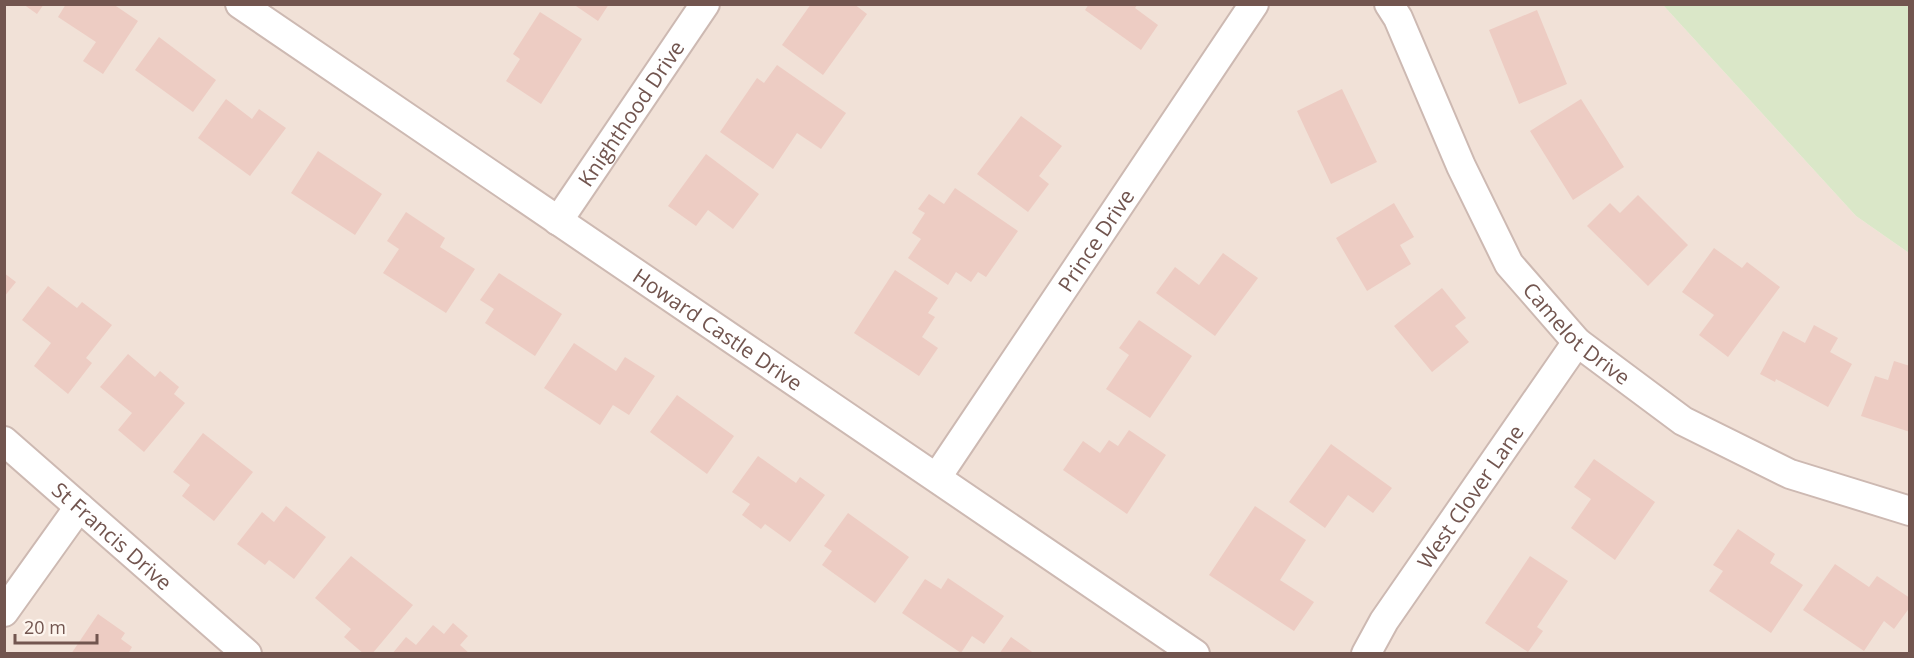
<svg xmlns="http://www.w3.org/2000/svg" width="1914" height="658" font-family="'Open Sans',sans-serif">
<rect width="100%" height="100%" fill="#faf0e8"/>
<path fill="#f1e1d7" d="M 4,5 L 1663,5 L 1856,216 L 1909,253 L 1909,653 L 5,653 Z"/>
<path fill="#dae7c8" d="M 1663,5 L 1909,5 L 1909,253 L 1856,216 Z"/>
<path fill="#edccc3" d="M 23,4 L 44,4 L 37,14 Z
M 66,4 L 113,4 L 138,21 L 103,74 L 83,61 L 96,42 L 58,17 Z
M 573,4 L 609,4 L 598,21 Z
M 811,4 L 854,4 L 867,14 L 823,75 L 782,45 Z
M 1089,4 L 1138,4 L 1135,8 L 1158,25 L 1141,50 L 1085,10 Z
M 1537,10 L 1567,84 L 1519,104 L 1489,30 Z
M 540,12 L 582,39 L 541,104 L 506,81 L 520,59 L 513,54 Z
M 159,37 L 216,80 L 193,112 L 135,70 Z
M 777,65 L 846,113 L 821,149 L 797,133 L 773,169 L 720,132 L 757,78 L 764,83 Z
M 1342,89 L 1377,162 L 1331,184 L 1297,111 Z
M 226,99 L 252,119 L 259,109 L 286,128 L 250,176 L 198,138 Z
M 1581,99 L 1624,167 L 1573,200 L 1530,131 Z
M 1021,116 L 1062,146 L 1039,176 L 1049,184 L 1028,212 L 977,174 Z
M 318,151 L 382,194 L 355,235 L 291,193 Z
M 706,154 L 759,194 L 733,229 L 708,210 L 696,226 L 668,206 Z
M 955,188 L 1018,231 L 986,277 L 978,272 L 971,282 L 956,272 L 948,285 L 908,258 L 921,239 L 912,233 L 925,213 L 918,209 L 929,194 L 944,204 Z
M 1638,195 L 1688,245 L 1648,286 L 1587,226 L 1610,203 L 1620,213 Z
M 1394,203 L 1414,237 L 1400,245 L 1411,264 L 1367,291 L 1336,238 Z
M 406,212 L 445,238 L 440,247 L 475,269 L 446,313 L 383,273 L 399,249 L 387,241 Z
M 1714,248 L 1742,268 L 1747,262 L 1780,287 L 1728,357 L 1699,335 L 1714,315 L 1682,292 Z
M 1223,253 L 1258,278 L 1215,336 L 1156,293 L 1175,267 L 1199,285 Z
M 895,270 L 938,298 L 928,313 L 935,317 L 922,337 L 938,348 L 919,376 L 854,333 Z
M 4,273 L 16,282 L 4,297 Z
M 499,273 L 562,314 L 535,356 L 485,323 L 494,309 L 480,300 Z
M 48,286 L 77,308 L 82,302 L 112,325 L 86,358 L 92,363 L 68,394 L 34,366 L 51,343 L 22,320 Z
M 1442,288 L 1466,318 L 1455,326 L 1469,342 L 1432,372 L 1394,326 Z
M 1139,320 L 1192,356 L 1150,418 L 1106,389 L 1129,355 L 1119,348 Z
M 1814,325 L 1838,338 L 1830,352 L 1852,364 L 1828,407 L 1776,379 L 1775,382 L 1760,374 L 1783,331 L 1805,343 Z
M 574,343 L 616,371 L 625,357 L 655,376 L 629,415 L 613,405 L 600,425 L 544,388 Z
M 128,354 L 155,377 L 160,371 L 179,387 L 174,394 L 185,403 L 144,452 L 118,430 L 132,413 L 100,387 Z
M 1894,361 L 1910,366 L 1910,432 L 1861,416 L 1875,376 L 1888,380 Z
M 677,395 L 734,436 L 707,474 L 650,432 Z
M 1129,430 L 1166,455 L 1127,514 L 1063,470 L 1083,441 L 1100,453 L 1109,440 L 1118,446 Z
M 203,433 L 253,472 L 214,521 L 182,496 L 190,485 L 173,472 Z
M 1331,444 L 1392,488 L 1373,513 L 1348,495 L 1325,528 L 1289,502 Z
M 758,456 L 796,483 L 800,477 L 825,495 L 790,542 L 765,524 L 761,529 L 742,515 L 750,504 L 732,492 Z
M 1594,459 L 1655,502 L 1615,560 L 1571,528 L 1591,499 L 1574,487 Z
M 286,506 L 326,537 L 294,579 L 269,560 L 265,565 L 237,544 L 262,512 L 274,522 Z
M 1255,506 L 1306,540 L 1280,580 L 1314,602 L 1294,631 L 1209,575 Z
M 848,513 L 909,557 L 875,603 L 822,565 L 832,551 L 824,546 Z
M 1738,529 L 1775,554 L 1770,563 L 1803,585 L 1771,633 L 1709,591 L 1723,571 L 1713,565 Z
M 351,556 L 413,605 L 372,654 L 364,654 L 344,637 L 351,629 L 315,598 Z
M 1530,556 L 1568,581 L 1537,627 L 1543,631 L 1528,652 L 1485,623 Z
M 1835,564 L 1869,587 L 1877,576 L 1910,598 L 1910,607 L 1894,629 L 1884,621 L 1864,651 L 1803,610 Z
M 948,578 L 1004,616 L 984,644 L 972,636 L 961,653 L 902,613 L 925,579 L 941,589 Z
M 98,614 L 125,633 L 121,639 L 132,647 L 128,654 L 71,654 Z
M 453,623 L 468,636 L 460,645 L 470,654 L 392,654 L 406,637 L 416,645 L 433,625 L 444,634 Z
M 1011,637 L 1035,654 L 999,654 Z"/>
<g fill="none" stroke-linecap="round" stroke-linejoin="round">
<defs>
<g id="street">
<path id="s1" d="M 240,4 L 1195,654"/>
<path id="s2" d="M 1389,4 L 1398,18 L 1461,166 L 1509,264 L 1577,342 L 1683,421 L 1790,474 L 1910,511"/>
<path id="s3" d="M 558,221 L 705,4"/>
<path id="s4" d="M 4,441 L 247,654"/>
<path id="s5" d="M 937,477 L 1254,4"/>
<path d="M 4,612 L 79,507"/>
<path id="s6" d="M 1366,654 L 1384,621 L 1577,342"/>
</g>
</defs>
<use href="#street" stroke="#cdb9b2" stroke-width="32"/>
<use href="#street" stroke="#fff" stroke-width="28"/>
</g>
<g text-anchor="middle" dominant-baseline="central" stroke-width="4.5" stroke-linejoin="round" paint-order="stroke">
<g font-size="21" fill="#72554f" stroke="#fdf5ee">
<text stroke="none"><textPath href="#s3" startOffset="130">Knighthood Drive</textPath></text>
<text stroke="none"><textPath href="#s5" startOffset="285">Prince Drive</textPath></text>
<text stroke="none"><textPath href="#s1" startOffset="578">Howard Castle Drive</textPath></text>
<text stroke="none"><textPath href="#s2" startOffset="384">Camelot Drive</textPath></text>
<text stroke="none"><textPath href="#s6" startOffset="189">West Clover Lane</textPath></text>
<text stroke="none"><textPath href="#s4" startOffset="144">St Francis Drive</textPath></text>
</g>
</g>
<rect width="1914" height="658" fill="none" stroke="#72554f" stroke-width="12"/>
<path d="M15 634v9h82v-9" fill="none" stroke="#72554f" stroke-width="3"/>
<text x="24" y="634" font-size="18" fill="#72554f" stroke="#fdf5ee" stroke-width="4.5" paint-order="stroke">20 m</text>
</svg>
